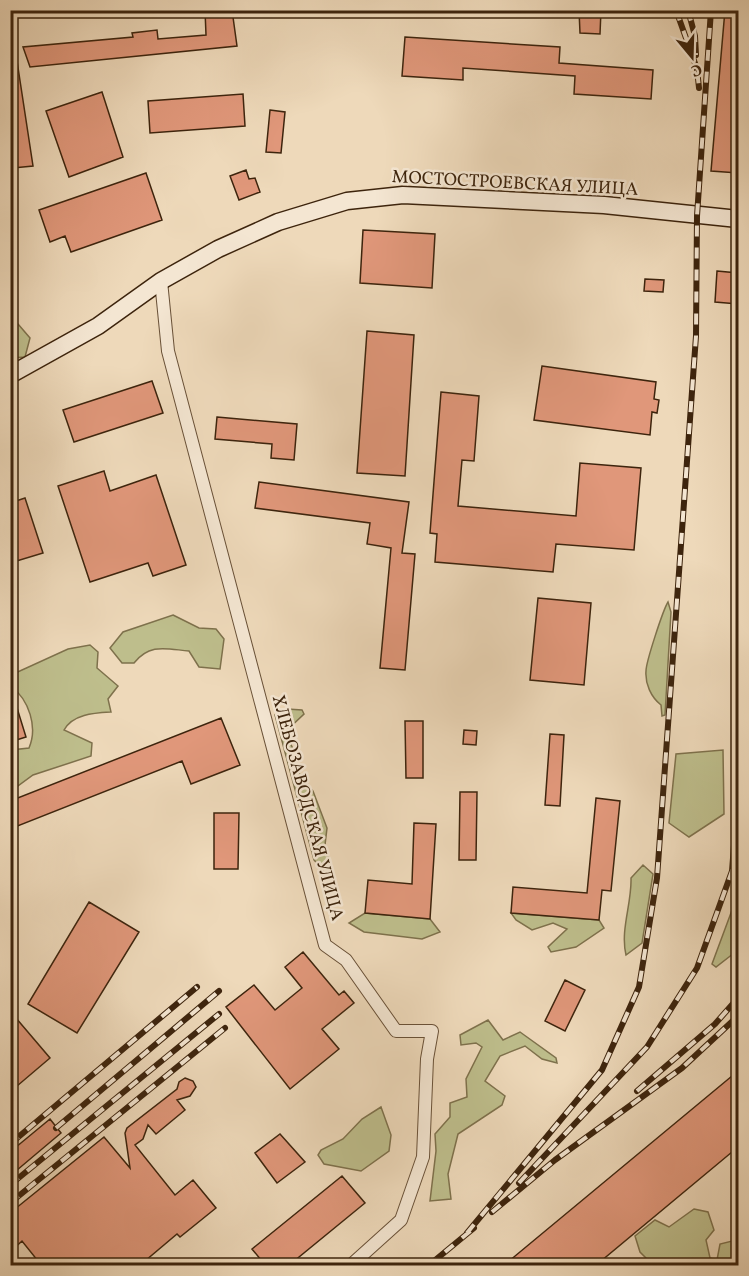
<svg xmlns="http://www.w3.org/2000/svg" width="749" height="1276" font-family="Vollkorn,serif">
<rect width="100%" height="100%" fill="#eed9ba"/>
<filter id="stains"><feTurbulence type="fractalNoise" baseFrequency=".00333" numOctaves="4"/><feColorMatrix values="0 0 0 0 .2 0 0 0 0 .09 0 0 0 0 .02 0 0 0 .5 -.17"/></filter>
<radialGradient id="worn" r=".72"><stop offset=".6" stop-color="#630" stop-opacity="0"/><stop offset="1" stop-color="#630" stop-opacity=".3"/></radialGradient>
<path fill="#bebe8c" stroke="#7e714c" stroke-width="1.5" d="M 18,324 L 30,338 L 25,357 L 11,358 L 11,326 Z
M 668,602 L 671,612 L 665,715 L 662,716 L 661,705 C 651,697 645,684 646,671 C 646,662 663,610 668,602 Z
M 173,615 L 199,628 L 216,629 L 224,639 L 220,669 L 199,667 L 189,651 C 166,649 150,643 134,663 L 122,663 L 110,648 L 123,632 Z
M 90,645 L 98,652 L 97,668 L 118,686 L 108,699 L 111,712 C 94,713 73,714 64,730 L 92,743 L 91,756 L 33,775 L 11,791 L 11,750 L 29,748 C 38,727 29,700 11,686 L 11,675 L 68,649 Z
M 287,709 L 302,710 L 304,714 L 285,732 L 294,751 L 298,772 L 313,791 L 327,828 L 325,845 L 330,862 L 323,870 L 314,860 L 275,715 Z
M 723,750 L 724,814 L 689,837 L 669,823 L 676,754 Z
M 643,865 L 653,874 L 642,943 L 626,955 C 620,930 632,903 631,878 Z
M 738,894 L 738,950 L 716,967 L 712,964 Z
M 365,913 L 430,919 L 440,932 L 422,939 L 364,932 L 349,923 Z
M 511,913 L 599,920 L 604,928 L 576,947 L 551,952 L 548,947 L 567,929 L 553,923 L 532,930 L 516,920 Z
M 488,1020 L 503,1040 L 520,1032 L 556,1058 L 557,1063 L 542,1059 L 525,1046 L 500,1056 L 485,1081 L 505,1096 L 502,1105 L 458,1134 L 448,1174 L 451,1199 L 430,1201 L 436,1151 L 435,1134 L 450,1117 L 450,1103 L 467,1097 L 466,1079 L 482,1047 L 476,1043 L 461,1045 L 460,1035 Z
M 381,1107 L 391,1135 L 389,1151 L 361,1171 L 324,1164 L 318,1155 L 321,1150 L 343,1139 L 362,1119 Z
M 694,1209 L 708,1212 L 714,1230 L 706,1240 L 710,1258 L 717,1260 L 720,1244 L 732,1241 L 738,1252 L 738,1265 L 674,1265 L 669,1260 L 651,1263 L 640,1252 L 635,1236 L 655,1220 L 669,1227 Z"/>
<path fill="#e0977a" stroke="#3d240d" stroke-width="1.5" d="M 205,10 L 232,10 L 237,46 L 30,67 L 23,47 L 133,37 L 132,33 L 157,30 L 158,39 L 206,35 Z
M 579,10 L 601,10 L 600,34 L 580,33 Z
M 725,10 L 738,10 L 738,173 L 711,171 Z
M 405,37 L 560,47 L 559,63 L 653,70 L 651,99 L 574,94 L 575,76 L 463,68 L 463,80 L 402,76 Z
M 10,61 L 17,61 L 33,166 L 13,168 Z
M 102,92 L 123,157 L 69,177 L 46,111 Z
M 243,94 L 245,126 L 150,133 L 148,101 Z
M 270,110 L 285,112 L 281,153 L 266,152 Z
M 246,170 L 249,179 L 255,178 L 260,192 L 239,200 L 230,176 Z
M 146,173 L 162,220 L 71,252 L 65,236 L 50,242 L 39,210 Z
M 363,230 L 435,234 L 432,288 L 360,283 Z
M 717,271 L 738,273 L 738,304 L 715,302 Z
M 645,279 L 664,280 L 663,292 L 644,291 Z
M 367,331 L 414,335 L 405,476 L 357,473 Z
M 542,366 L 656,382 L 654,399 L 659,400 L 657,413 L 652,412 L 650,435 L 534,420 Z
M 152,381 L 163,413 L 74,442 L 63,410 Z
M 441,392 L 479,396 L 474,461 L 462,460 L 458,506 L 576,516 L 580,463 L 641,468 L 634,550 L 556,544 L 553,572 L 435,562 L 437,534 L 430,533 Z
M 217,417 L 297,424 L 294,460 L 271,458 L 272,444 L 215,439 Z
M 104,471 L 110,491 L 156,475 L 186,565 L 153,576 L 148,563 L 90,582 L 58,486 Z
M 259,482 L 409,502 L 402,553 L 415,554 L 405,670 L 380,668 L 391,548 L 367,544 L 370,523 L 255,508 Z
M 25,498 L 43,553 L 10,563 L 10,503 Z
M 538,598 L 591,603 L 584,685 L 530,680 Z
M 13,695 L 26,737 L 10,742 L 10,696 Z
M 221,718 L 240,765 L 191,784 L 182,761 L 10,829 L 10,801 Z
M 405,721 L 423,721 L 423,778 L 406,778 Z
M 464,730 L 477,731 L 476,745 L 463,744 Z
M 550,734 L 564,735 L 560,806 L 545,805 Z
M 460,792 L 477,792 L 476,860 L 459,860 Z
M 596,798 L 620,801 L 611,891 L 602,890 L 599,920 L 511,913 L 513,887 L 587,893 Z
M 214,813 L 239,813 L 238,869 L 214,869 Z
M 414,823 L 436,824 L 430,919 L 365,913 L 368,880 L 412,884 Z
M 89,902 L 139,932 L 77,1033 L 28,1004 Z
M 303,952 L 339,995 L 344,991 L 354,1003 L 322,1029 L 339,1049 L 290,1089 L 226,1007 L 254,985 L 275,1010 L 302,988 L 285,967 Z
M 565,980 L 585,990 L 565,1031 L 545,1021 Z
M 10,1011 L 50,1058 L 10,1092 Z
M 738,1071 L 738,1147 L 595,1266 L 503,1266 Z
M 185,1078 L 193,1081 L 196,1087 L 190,1096 L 177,1100 L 185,1110 L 156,1134 L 148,1125 L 143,1139 L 135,1145 L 175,1195 L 193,1180 L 216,1208 L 180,1237 L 177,1234 L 139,1266 L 42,1266 L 22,1241 L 10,1252 L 10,1213 L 104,1137 L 130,1168 L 125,1133 L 127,1128 L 177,1089 L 179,1082 Z
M 50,1119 L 61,1133 L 10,1176 L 10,1152 Z
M 280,1134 L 305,1162 L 277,1183 L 255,1153 Z
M 342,1176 L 365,1203 L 288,1266 L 266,1266 L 252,1249 Z"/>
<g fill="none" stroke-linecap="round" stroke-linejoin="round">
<defs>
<path id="street" d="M 161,281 L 168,351 L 325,945 L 346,960 L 396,1031 L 432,1031 L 427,1059 L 423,1157 L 401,1220 L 350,1266"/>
<path id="secondary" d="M 10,375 L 98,326 L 161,281 L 218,249 L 278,222 L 347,201 L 403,195 L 604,205 L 738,219"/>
</defs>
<use href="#street" stroke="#695138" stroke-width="14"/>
<use href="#secondary" stroke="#3d240d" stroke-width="19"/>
<use href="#street" stroke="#f4e6d2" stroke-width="12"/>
<use href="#secondary" stroke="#f4e6d2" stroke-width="16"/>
<defs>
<path id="rail" d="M 676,10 L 697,69 L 699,88
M 688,10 L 695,36 L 696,55
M 637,1091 L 715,1024 L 738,998
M 56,1128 L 219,991
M 10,1144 L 197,987
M 519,1183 L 647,1047 L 697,968 L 732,871 L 738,793
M 10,1185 L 219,1014
M 10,1203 L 225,1028
M 492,1212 L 555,1160 L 682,1068 L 738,1016
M 467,1233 L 602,1070 L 639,987 L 657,878 L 696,336 L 697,216 L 711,10
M 428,1266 L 474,1228"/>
</defs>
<use href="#rail" stroke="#3d240d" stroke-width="6"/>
<use href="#rail" stroke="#f4e6d2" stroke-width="4" stroke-dasharray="11" stroke-linecap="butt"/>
</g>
<g text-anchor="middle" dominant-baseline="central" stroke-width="5" stroke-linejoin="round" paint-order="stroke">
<g font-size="18" fill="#3d240d" stroke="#f4e6d2">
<text transform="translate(515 184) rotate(3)">МОСТОСТРОЕВСКАЯ УЛИЦА</text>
<text transform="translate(307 808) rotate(75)">ХЛЕБОЗАВОДСКАЯ УЛИЦА</text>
</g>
</g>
<rect width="749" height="1276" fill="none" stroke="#eed9ba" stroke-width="36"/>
<rect x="12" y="12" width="725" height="1252" fill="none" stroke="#3d240d" stroke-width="3"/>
<rect x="18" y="18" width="713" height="1240" fill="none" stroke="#3d240d" stroke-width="1.5"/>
<g transform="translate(692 57) rotate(161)" stroke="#f4e6d2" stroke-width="4.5" paint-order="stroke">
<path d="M0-4.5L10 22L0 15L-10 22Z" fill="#3d240d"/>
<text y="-9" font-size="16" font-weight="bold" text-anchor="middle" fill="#3d240d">С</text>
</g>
<rect width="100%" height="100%" filter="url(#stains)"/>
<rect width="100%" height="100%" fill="url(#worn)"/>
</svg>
